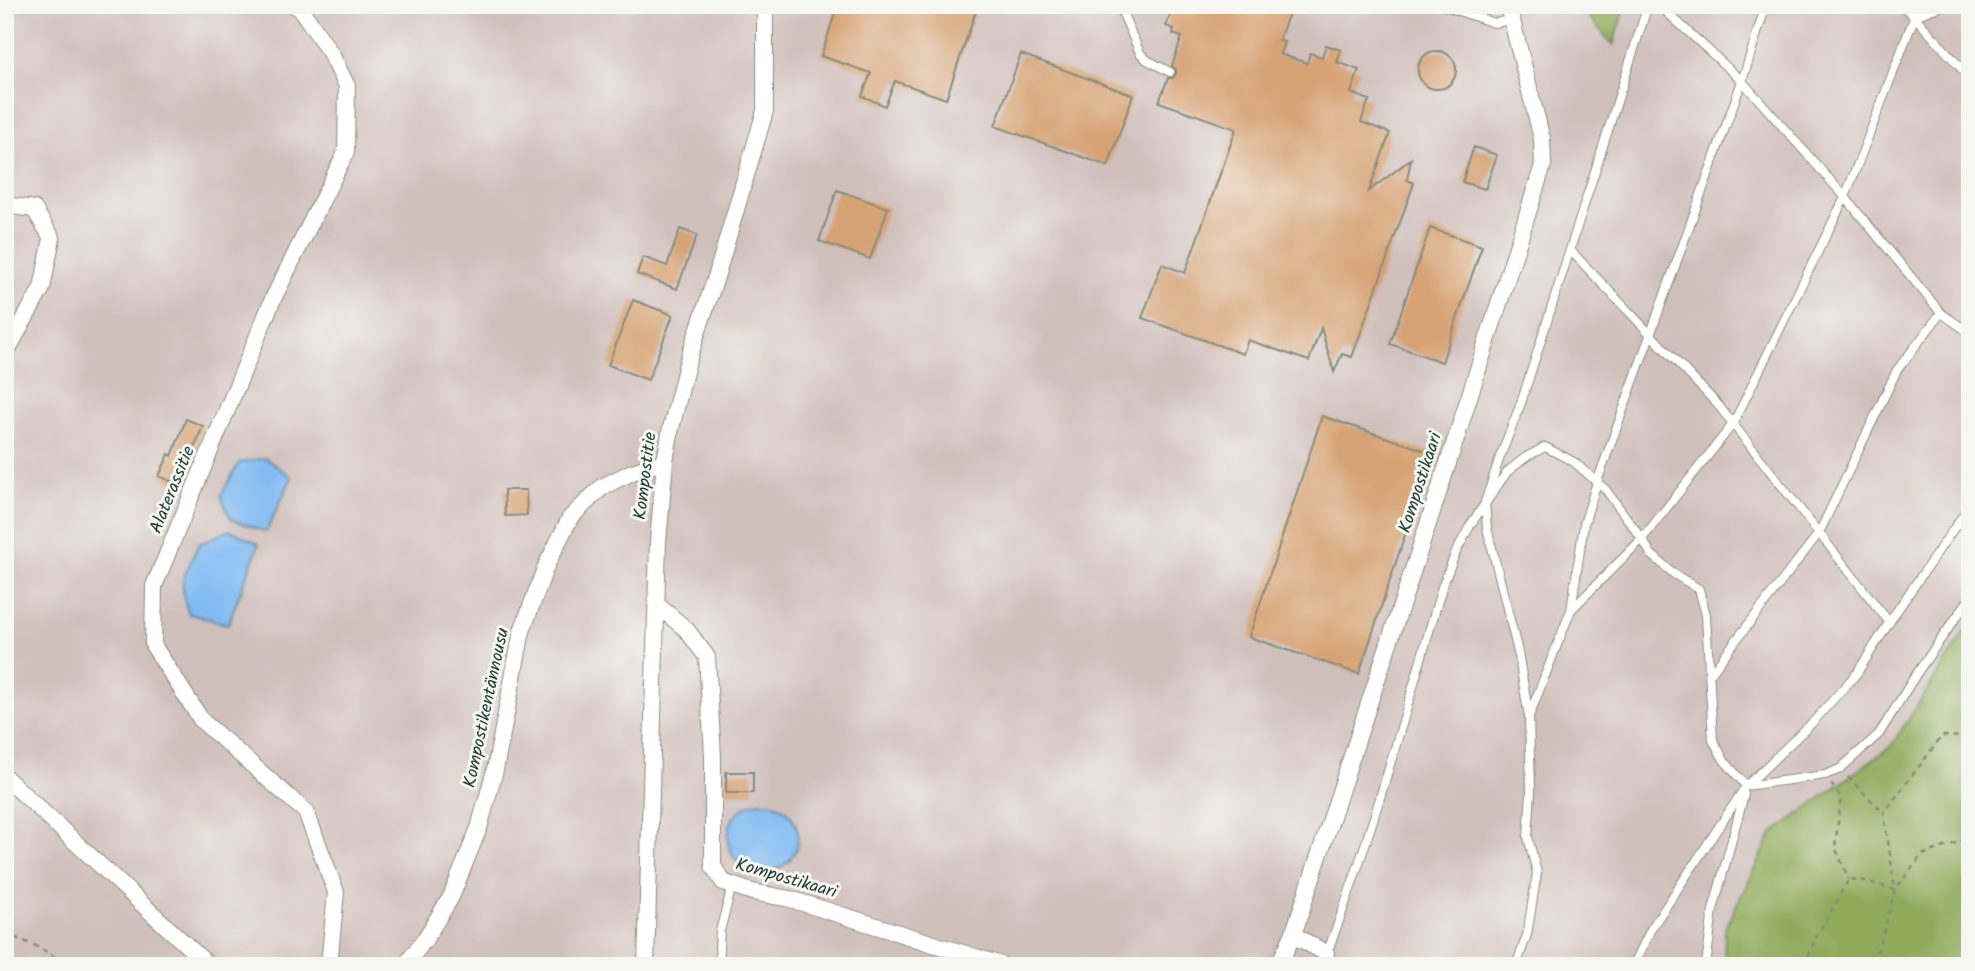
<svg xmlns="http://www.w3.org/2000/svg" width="1975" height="971" font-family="Kalam,sans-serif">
<rect width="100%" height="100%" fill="#f6f6f2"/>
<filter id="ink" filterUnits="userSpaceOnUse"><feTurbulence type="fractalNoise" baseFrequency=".0143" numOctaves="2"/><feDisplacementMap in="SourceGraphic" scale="14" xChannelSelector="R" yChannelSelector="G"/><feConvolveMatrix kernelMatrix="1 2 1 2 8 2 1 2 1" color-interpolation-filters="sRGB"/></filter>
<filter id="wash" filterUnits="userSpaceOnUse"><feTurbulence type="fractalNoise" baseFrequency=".00686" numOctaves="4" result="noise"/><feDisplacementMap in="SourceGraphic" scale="28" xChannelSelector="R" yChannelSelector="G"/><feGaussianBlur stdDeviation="1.57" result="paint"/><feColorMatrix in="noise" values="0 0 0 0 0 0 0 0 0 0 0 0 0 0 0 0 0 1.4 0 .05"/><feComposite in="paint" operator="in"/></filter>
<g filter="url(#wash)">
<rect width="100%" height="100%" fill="#f3ddc3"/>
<path fill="#d0c0bc" d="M 5,5 L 1970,5 L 1970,624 L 1891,746 L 1772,834 L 1725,928 L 1724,966 L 5,966 Z"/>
<path fill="#90aa5c" stroke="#587448" stroke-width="2" d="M 1578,5 L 1626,5 L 1613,45 Z
M 1970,624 L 1970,966 L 1724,966 L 1725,928 L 1772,834 L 1891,746 Z"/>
<path fill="#81bbf3" stroke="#507c94" stroke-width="2" d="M 265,458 L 292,477 L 266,532 L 231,519 L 221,496 L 239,463 Z
M 230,530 L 259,544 L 228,624 L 189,614 C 176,582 185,574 199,544 Z
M728 837a35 35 0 1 1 70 0a35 35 0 1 1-70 0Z"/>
<g id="blocks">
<path fill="#d7a374" d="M 838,5 L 978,5 L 946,99 L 895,81 L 885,106 L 862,96 L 871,73 L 821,56 Z
M 1174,5 L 1292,5 L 1279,40 L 1284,42 L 1280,54 L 1307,63 L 1310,53 L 1322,57 L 1326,45 L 1341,50 L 1337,62 L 1359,70 L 1351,93 L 1369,100 L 1361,122 L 1390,133 L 1369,191 L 1411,159 L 1407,180 L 1414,183 L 1352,357 L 1342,354 L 1334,372 L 1321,328 L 1309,361 L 1248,340 L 1243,354 L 1142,318 L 1162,264 L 1185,273 L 1236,129 L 1159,102 L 1168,78 L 1173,78 L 1176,74 L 1176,69 L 1172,66 L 1182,37 L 1173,34 L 1174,29 L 1166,26 Z
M1418 70a19 19 0 1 1 38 0a19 19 0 1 1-38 0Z
M 1021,54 L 1133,95 L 1108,166 L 995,126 Z
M 1474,147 L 1497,155 L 1485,189 L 1462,182 Z
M 837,190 L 888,208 L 870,259 L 819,241 Z
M 1430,228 L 1482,246 L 1442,362 L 1390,344 Z
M 680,229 L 697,235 L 677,289 L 637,274 L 643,257 L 667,266 Z
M 633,300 L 673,315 L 648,380 L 608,365 Z
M 1322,416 L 1432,453 L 1359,674 L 1249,637 Z
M 186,419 L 203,426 L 194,448 L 192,447 L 175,483 L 159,476 L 169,454 L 172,456 Z
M 504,490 L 526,490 L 527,515 L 505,516 Z
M 726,772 L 753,772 L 753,793 L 726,793 Z"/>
</g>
</g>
<g filter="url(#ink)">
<use href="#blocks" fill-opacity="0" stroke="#898d7c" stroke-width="2"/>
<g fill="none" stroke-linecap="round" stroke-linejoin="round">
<defs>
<path id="lane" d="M 1119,5 L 1140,53 L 1147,60 L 1170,72
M 1441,5 L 1494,23 L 1511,20
M 1659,5 L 1742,81 L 1845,197 L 1941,313
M 1901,5 L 1914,16 L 1970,78
M 1914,16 L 1944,5
M 1570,250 L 1718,405 L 1889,622
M 1571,610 L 1584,524 L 1597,482 L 1742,81 L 1766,5
M 1710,674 L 1819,533 L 1897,370 L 1941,313 L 1970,333
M 1529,716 L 1571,610 L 1642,539 L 1733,424 L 1845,197 L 1919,5
M 722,966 L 719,949 L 720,931 L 732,886
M 1322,966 C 1371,841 1405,712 1443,584 L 1456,552 L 1471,524 L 1507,472 L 1526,457 L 1545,447 L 1574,462 L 1606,490 L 1642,539 L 1651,554 L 1674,574 L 1699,589 L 1706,615 L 1713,740 L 1724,760 L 1746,786 L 1825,775 L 1840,769 L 1879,734 L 1917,673 L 1970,598
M 1516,966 L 1527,935 L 1537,873 L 1528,837 L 1531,792 L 1529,717 L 1518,652 L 1487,528 L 1485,502 L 1500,457 L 1521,403 L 1648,5
M 1633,966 L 1651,929 L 1746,786 L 1813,722 L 1857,673 L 1894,615 L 1970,505
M 1706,966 L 1713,910 L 1744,795"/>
<path id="street" d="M 294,5 L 300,8 L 331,54 L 347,86 L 346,152 L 273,299 L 154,586 L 153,645 L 202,721 L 306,812 L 336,892 L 329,966
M 5,205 L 34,209 L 52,238 L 42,288 L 5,354
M 657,605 L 686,629 L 707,657 L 713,756 L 713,866 L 723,882 L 752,892 L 790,899 L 1004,966
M 5,777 L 209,966
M 1293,935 L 1326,953
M 405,966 L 425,939 L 451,897 L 479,828 L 495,770 L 522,631 L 546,566 L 570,518 L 602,487 L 632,472 L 665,461
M 646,966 L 658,542 L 665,461 L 671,428 L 688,360 L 717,274 L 765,111 L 765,5
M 1278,966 L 1293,935 L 1452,451 L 1543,165 L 1542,139 L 1508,5"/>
</defs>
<use href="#lane" stroke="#898d7c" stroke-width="10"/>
<use href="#street" stroke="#898d7c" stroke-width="18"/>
<path stroke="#898d7c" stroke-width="2.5" stroke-dasharray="5 5" stroke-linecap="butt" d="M 1848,777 L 1884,813
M 1831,784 L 1841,797 L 1835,847 L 1849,879
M 5,935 C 29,941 48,951 67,966
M 1805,966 L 1814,941 L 1849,879 L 1866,881 L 1895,890 L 1884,813 L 1942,736 L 1970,737
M 1862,966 L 1879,948 L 1895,890 L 1922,855 L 1970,838"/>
<use href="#lane" stroke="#fff" stroke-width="8"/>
<use href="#street" stroke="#fff" stroke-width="16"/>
</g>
</g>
<g text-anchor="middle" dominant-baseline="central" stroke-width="6" stroke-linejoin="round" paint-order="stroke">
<g font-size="18" fill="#1f3d34" stroke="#f6f6f2">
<text transform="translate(646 476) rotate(-83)">Kompostitie</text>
<text transform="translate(1421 483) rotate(-72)">Kompostikaari</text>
<text transform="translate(173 490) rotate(-68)">Alaterassitie</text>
<text transform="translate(487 708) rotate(-78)">Kompostikentännousu</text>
<text transform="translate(786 879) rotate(16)">Kompostikaari</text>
</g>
</g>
<rect width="1975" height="971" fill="none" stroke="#f6f6f2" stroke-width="28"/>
</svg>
